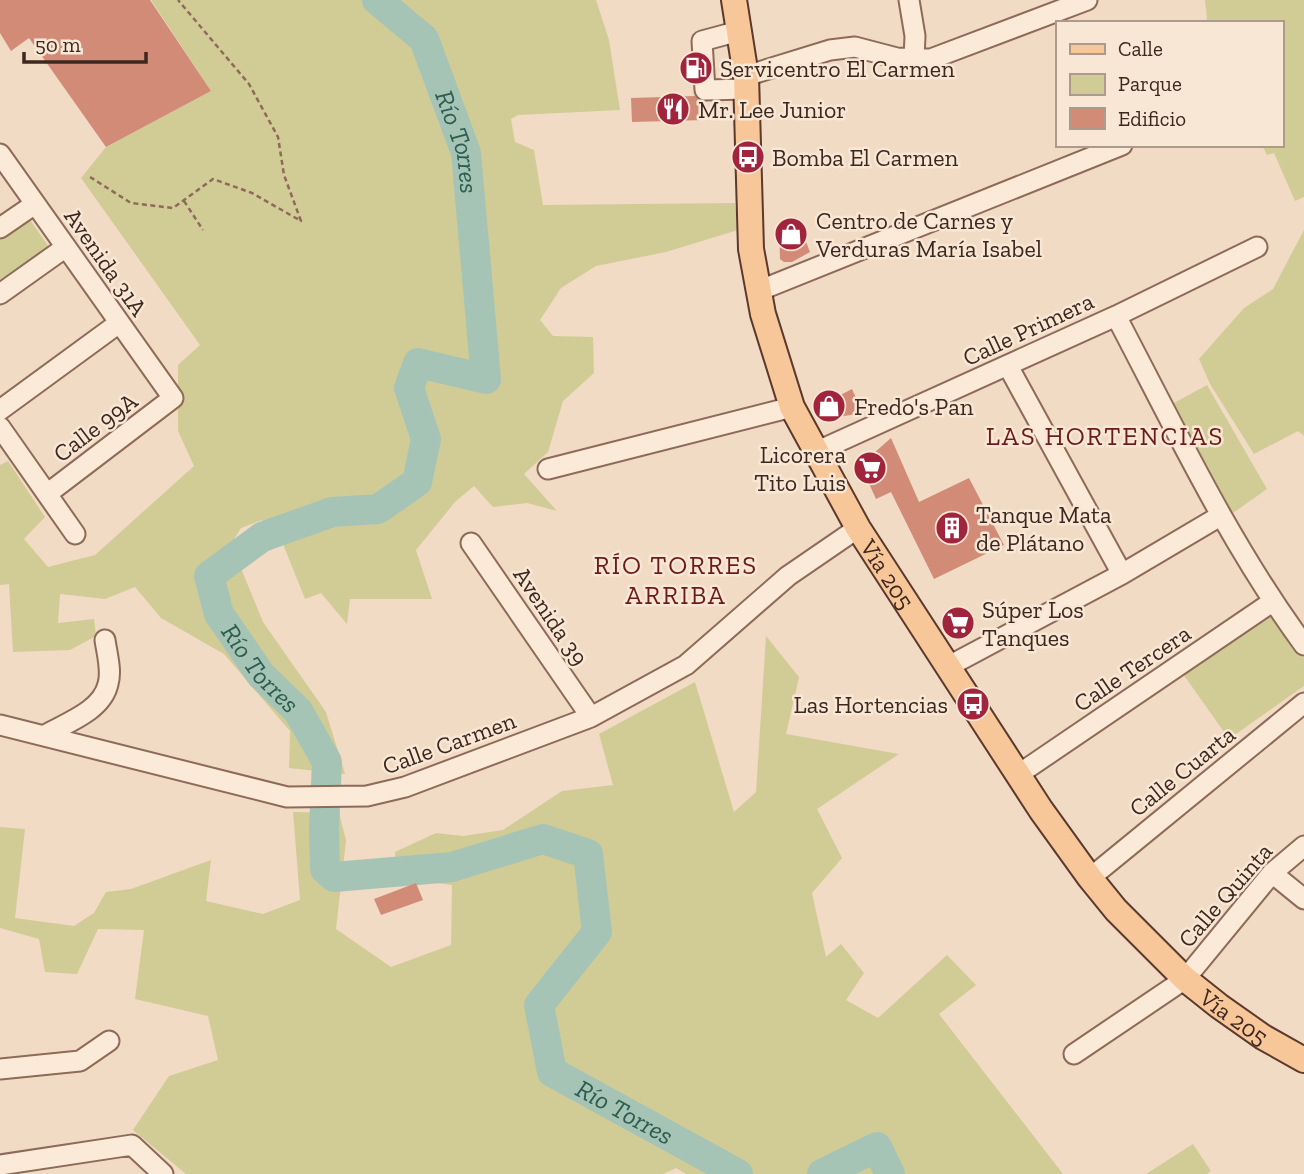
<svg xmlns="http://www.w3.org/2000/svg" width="1304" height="1174" font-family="'Zilla Slab',serif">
<rect width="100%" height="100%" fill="#f1dbc4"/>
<path fill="#d1cc96" d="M 151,0 L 596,0 L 609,40 L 620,110 L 518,115 L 511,119 L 515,142 L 534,150 L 543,205 L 735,203 L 738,230 L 666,252 L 596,266 L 561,288 L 540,320 L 553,336 L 593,337 L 594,373 L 563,401 L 548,452 L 524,474 L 557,511 L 527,503 L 493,507 L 474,486 L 455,502 L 416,550 L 432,599 L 350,599 L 347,624 L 321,593 L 305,599 L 283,544 L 262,520 L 241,528 L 231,544 L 263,622 L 326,712 L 345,774 L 289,768 L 290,731 L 224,654 L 161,618 L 135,587 L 105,599 L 60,594 L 58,623 L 94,619 L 96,636 L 70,650 L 13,652 L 9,584 L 0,585 L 0,465 L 8,461 L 45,517 L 24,539 L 48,567 L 95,555 L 194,466 L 178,431 L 178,365 L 200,345 L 81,178 L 106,147 L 211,91 Z
M 1205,0 L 1304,0 L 1304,197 L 1295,201 L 1274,153 L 1267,155 L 1262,145 L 1281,145 L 1281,23 L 1199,23 L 1207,19 Z
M 28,217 L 51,250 L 0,284 L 0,236 Z
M 1304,230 L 1304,436 L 1298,431 L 1254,454 L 1210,384 L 1199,359 L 1244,308 L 1273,289 Z
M 1207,385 L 1267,489 L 1233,513 L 1206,469 L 1172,404 Z
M 1273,614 L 1304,658 L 1304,686 L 1229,739 L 1183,674 Z
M 766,636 L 799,677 L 786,734 L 899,754 L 817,809 L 842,858 L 812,893 L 826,957 L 841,944 L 864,973 L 846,1000 L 878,1018 L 947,955 L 976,985 L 939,1014 L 1063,1174 L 686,1174 L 676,1168 L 663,1174 L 186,1174 L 133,1130 L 169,1076 L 218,1060 L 208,1016 L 135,999 L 144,930 L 98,929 L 77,974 L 45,972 L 39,939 L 0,928 L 0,827 L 25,829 L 15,918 L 74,926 L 94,913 L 106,892 L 131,889 L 211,860 L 206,901 L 263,914 L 300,900 L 293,812 L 339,813 L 346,840 L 336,929 L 391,967 L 451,945 L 452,885 L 396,878 L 395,852 L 436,833 L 463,836 L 503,830 L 562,791 L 613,785 L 599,734 L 695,682 L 734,812 L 756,792 Z
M 1193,1144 L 1211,1171 L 1207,1174 L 1146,1174 Z"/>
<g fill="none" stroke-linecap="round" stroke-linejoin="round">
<g stroke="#a6c4b5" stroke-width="30">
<path id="s1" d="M 377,0 L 424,39 L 466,153 L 486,379 L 418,363 L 409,388 L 426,439 L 417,482 L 378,509 L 332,512 L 262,537 L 209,576 L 219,614 L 261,675 L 298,711 L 327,762 L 324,829 L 325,869 L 334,877 L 452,867 L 543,839 L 588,854 L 597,932 L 539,1005 L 552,1072 L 738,1174"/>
<path d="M 822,1174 L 877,1147 L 890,1174"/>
</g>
</g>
<path fill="#d28b77" d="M 0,0 L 150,0 L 211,91 L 106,147 L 29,38 L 11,51 L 0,33 Z
M 695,96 L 704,102 L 705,120 L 632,122 L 631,98 Z
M 796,217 L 810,252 L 792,262 L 784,262 L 780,259 L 779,223 Z
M 852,389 L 863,413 L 825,419 L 819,406 Z
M 891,438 L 919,502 L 969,478 L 1004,545 L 934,579 L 891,492 L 876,499 L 867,479 L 864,481 L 858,467 Z
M 963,610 L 972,627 L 956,634 L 950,630 L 944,619 Z
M 416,883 L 423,900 L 381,915 L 374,899 Z"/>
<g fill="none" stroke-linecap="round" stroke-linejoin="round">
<defs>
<path id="minor" d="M 909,0 L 915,36 L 914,58
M 739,31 L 702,41 L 705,90 L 747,89
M 746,76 L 830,50 L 855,47 L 897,58 L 931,59 L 1087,0
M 0,154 L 173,398 L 47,494
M 0,228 L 35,204
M 758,291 L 1122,145
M 0,294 L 66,247
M 1116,316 C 1175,428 1229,543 1304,645
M 1008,366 L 1122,574
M 0,410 L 119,323
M 0,427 L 75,534
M 818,451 L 1116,316 L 1257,247
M 548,469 L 792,407
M 471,543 L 591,717
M 949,666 L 1122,574 L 1220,516
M 0,725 L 287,797 L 367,796 L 405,787 L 591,717 L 686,665 L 788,576 L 858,528
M 45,735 C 66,723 102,711 108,684 C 112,671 107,654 105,640
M 1019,774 L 1272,602
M 1272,873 L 1304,899
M 1090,878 L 1304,703
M 1074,1054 L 1185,979 L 1272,873 L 1304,846
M 0,1069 L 80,1061 L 109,1041
M 0,1165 L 132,1145 L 163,1174"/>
<g id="major">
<path id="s2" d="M 734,0 L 746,76 L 751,249 L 763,314 L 792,407 L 858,528 L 1041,810 L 1090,878 L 1116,910 L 1185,979 L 1219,1006 L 1263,1037 L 1304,1060"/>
</g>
</defs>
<use href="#minor" stroke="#8e6a58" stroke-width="23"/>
<use href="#major" stroke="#5b392d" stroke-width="28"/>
<path stroke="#8e6a58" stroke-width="2.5" stroke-dasharray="5 3.5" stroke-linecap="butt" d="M 90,177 L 131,203 L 173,208 L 213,179 L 252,193 L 301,221 L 284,175 L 278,137 L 249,84 L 178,0
M 184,201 L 203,230"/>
<use href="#minor" stroke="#fbead8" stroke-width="19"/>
<use href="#major" stroke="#f7c799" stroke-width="24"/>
</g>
<defs>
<symbol id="fuel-disc" viewBox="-11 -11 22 22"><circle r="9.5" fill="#a1243d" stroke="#f8e7d4"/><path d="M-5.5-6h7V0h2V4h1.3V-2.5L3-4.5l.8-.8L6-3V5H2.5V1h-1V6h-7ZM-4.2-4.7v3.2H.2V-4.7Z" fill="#fff"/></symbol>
<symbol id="restaurant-disc" viewBox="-11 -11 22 22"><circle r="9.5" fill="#a1243d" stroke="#f8e7d4"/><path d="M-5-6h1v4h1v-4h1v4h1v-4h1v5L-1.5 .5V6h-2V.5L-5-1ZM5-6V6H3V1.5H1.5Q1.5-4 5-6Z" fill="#fff"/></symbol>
<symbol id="bus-disc" viewBox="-11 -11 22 22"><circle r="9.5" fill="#a1243d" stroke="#f8e7d4"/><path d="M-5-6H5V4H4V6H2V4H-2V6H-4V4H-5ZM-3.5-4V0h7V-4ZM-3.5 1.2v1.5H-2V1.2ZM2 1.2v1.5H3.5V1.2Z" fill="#fff"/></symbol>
<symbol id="shop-disc" viewBox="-11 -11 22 22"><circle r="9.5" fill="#a1243d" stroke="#f8e7d4"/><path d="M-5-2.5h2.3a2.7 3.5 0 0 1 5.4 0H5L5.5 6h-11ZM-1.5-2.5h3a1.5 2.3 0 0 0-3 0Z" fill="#fff"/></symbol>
<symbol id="supermarket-disc" viewBox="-11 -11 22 22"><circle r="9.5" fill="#a1243d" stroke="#f8e7d4"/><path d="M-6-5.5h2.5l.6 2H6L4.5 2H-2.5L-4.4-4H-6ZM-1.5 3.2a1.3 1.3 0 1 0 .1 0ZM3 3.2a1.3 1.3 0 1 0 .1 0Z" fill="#fff"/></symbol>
<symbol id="building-disc" viewBox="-11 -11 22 22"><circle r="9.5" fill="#a1243d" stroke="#f8e7d4"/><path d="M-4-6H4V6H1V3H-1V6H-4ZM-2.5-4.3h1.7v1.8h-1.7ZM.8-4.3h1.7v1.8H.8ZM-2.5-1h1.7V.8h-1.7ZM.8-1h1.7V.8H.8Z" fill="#fff"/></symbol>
</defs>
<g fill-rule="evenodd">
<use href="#fuel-disc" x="677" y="49" width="38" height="38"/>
<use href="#restaurant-disc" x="654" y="90" width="38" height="38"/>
<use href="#bus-disc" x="729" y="138" width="38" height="38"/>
<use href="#shop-disc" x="772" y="215" width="38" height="38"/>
<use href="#shop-disc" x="810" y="387" width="38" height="38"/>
<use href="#supermarket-disc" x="851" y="449" width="38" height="38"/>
<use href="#building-disc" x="933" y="509" width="38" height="38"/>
<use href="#supermarket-disc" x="939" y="604" width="38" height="38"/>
<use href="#bus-disc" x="954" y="685" width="38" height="38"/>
</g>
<g text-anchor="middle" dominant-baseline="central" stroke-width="5" stroke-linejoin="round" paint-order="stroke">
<g font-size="24" fill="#3d271e" stroke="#f8e7d4" text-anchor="start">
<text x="720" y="68">Servicentro El Carmen</text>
<text x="698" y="109">Mr. Lee Junior</text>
<text x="772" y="157">Bomba El Carmen</text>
<text x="816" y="220">Centro de Carnes y<tspan x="816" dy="28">Verduras María Isabel</tspan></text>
<text x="854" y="406">Fredo's Pan</text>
<text x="846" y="454" text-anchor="end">Licorera<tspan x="846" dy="28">Tito Luis</tspan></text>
<text x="976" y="514">Tanque Mata<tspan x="976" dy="28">de Plátano</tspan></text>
<text x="982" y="609">Súper Los<tspan x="982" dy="28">Tanques</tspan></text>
<text x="948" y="704" text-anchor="end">Las Hortencias</text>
</g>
<g font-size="24" fill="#3d271e" stroke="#f8e7d4">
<text transform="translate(106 262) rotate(55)">Avenida 31A</text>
<text transform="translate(1028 329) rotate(-25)">Calle Primera</text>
<text transform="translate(95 427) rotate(-37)">Calle 99A</text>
<text stroke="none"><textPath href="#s2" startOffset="606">Vía 205</textPath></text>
<text transform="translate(551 616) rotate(56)">Avenida 39</text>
<text transform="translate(1132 668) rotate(-34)">Calle Tercera</text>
<text transform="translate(449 743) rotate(-20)">Calle Carmen</text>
<text transform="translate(1182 771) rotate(-39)">Calle Cuarta</text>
<text transform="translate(1225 895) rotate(-49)">Calle Quinta</text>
<text stroke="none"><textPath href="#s2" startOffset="1172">Vía 205</textPath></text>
</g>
<g font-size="26" font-style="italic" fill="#2c5d50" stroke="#f8e7d4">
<text stroke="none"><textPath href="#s1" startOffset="170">Río Torres</textPath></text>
<text stroke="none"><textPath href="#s1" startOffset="945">Río Torres</textPath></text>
<text stroke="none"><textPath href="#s1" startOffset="1764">Río Torres</textPath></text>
</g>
<g font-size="26" letter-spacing="2" fill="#6d1b1a" stroke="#f8e7d4">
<text x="1105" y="436">LAS HORTENCIAS</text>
<text x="676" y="565">RÍO TORRES<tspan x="676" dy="30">ARRIBA</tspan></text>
</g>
</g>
<rect x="1056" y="21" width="228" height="126" fill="#f8e7d4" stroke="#ad9a8b" stroke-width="2"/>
<rect x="1070" y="44" width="35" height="10" fill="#f7c799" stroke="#ad9a8b" stroke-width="2"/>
<text x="1118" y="56" font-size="21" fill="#3d271e">Calle</text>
<rect x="1070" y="74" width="35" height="21" fill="#d1cc96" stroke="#ad9a8b" stroke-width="2"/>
<text x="1118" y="91" font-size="21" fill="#3d271e">Parque</text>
<rect x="1070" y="108" width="35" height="21" fill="#d28b77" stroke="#ad9a8b" stroke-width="2"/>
<text x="1118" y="126" font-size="21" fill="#3d271e">Edificio</text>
<path d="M24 52v10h122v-10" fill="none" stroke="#3d271e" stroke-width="3.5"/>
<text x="35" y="52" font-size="21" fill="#3d271e" stroke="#f8e7d4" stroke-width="5" paint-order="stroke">50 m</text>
</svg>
